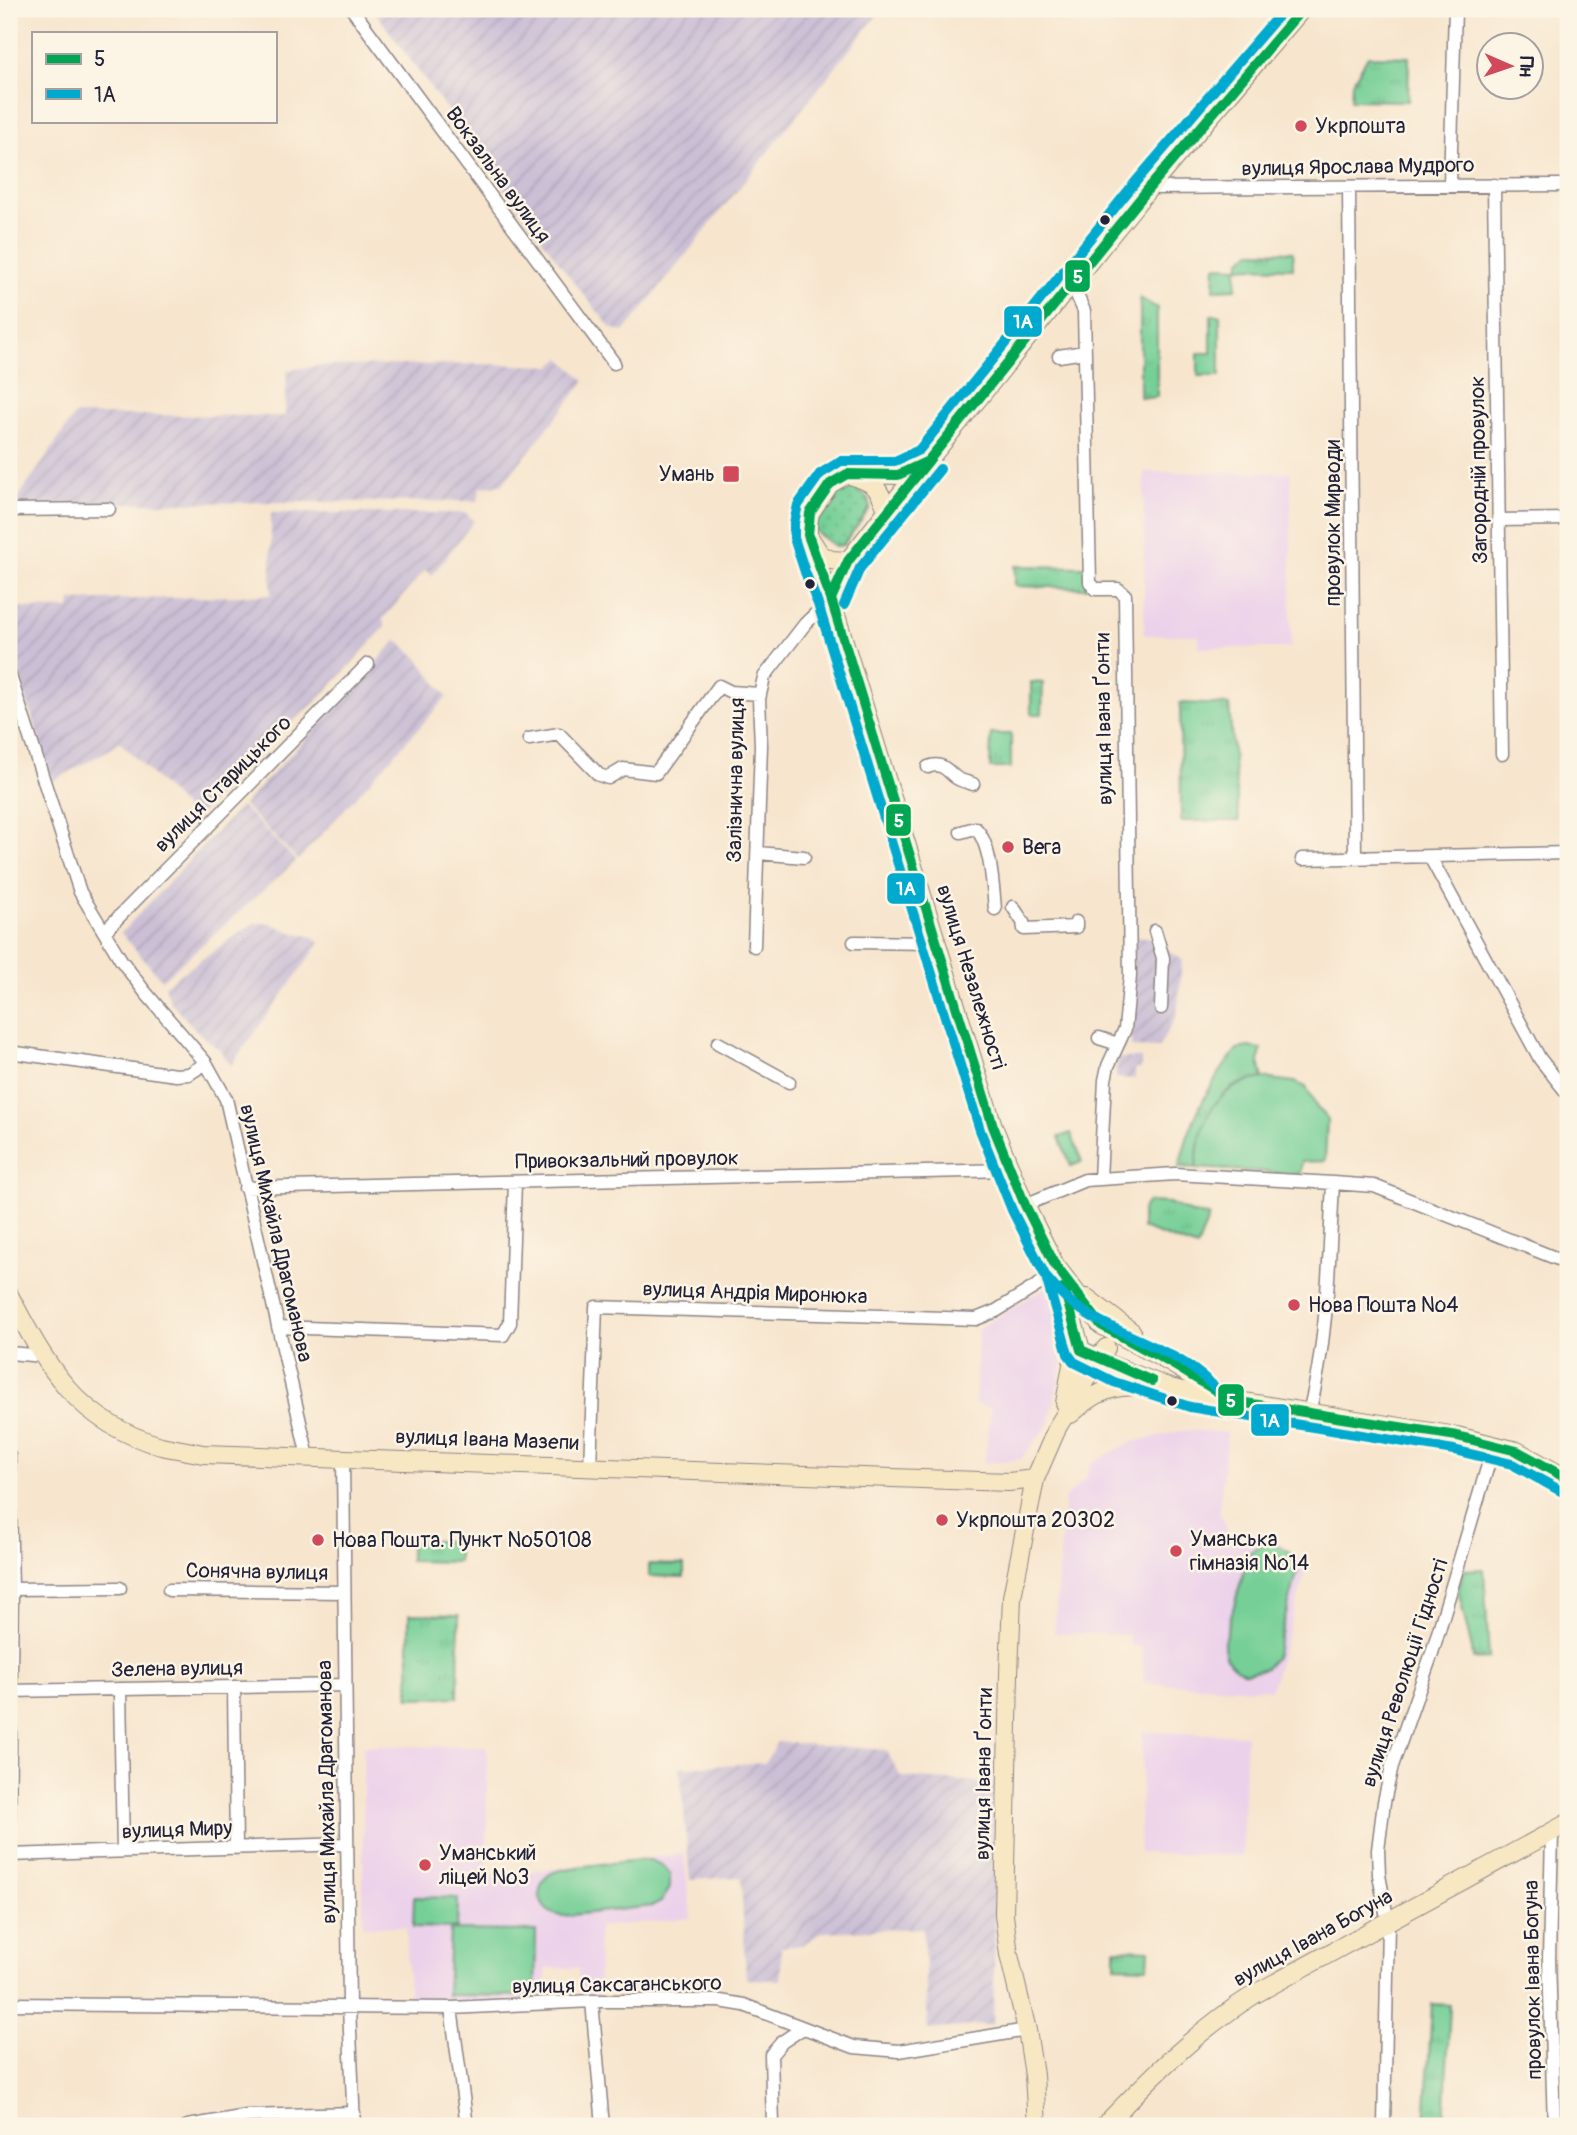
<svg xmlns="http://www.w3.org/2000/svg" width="1577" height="2135" font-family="Pangolin,sans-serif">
<defs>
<pattern id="industrial-furrows" width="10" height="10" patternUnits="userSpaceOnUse" patternTransform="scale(1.75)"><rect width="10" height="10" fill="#cbbfd5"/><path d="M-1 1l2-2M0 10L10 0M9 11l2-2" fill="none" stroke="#aea4b8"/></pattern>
<pattern id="grass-dots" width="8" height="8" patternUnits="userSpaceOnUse" patternTransform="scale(1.75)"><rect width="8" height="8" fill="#74cf96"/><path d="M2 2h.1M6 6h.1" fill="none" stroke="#64b182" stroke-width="1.8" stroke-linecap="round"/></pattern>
<pattern id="park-tufts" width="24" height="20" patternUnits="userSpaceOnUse" patternTransform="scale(1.75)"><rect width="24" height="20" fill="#74cf96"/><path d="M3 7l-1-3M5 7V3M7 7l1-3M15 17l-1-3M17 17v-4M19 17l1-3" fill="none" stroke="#64b182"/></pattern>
</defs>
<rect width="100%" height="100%" fill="#fcf5e5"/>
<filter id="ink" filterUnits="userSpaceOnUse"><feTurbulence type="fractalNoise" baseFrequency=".0143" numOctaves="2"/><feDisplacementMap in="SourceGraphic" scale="14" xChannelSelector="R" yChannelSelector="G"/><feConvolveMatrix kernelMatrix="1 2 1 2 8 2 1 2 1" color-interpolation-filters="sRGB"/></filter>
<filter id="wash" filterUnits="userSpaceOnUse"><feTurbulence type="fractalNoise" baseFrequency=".00686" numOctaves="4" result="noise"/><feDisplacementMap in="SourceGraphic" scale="28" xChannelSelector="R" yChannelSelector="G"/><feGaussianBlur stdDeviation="1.57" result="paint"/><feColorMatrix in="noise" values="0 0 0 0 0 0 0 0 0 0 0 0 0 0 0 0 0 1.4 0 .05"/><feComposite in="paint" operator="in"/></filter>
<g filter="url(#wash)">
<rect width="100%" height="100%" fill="#f7e5cd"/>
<path fill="#ecd1ea" d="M 1144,472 L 1291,472 L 1291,648 L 1199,648 L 1198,635 L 1144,635 Z
M 1050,1285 L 1068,1338 L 1049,1424 L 1021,1459 L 984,1463 L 991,1408 L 975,1404 L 979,1328 Z
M 1186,1430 L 1227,1433 L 1219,1512 L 1226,1525 L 1225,1537 L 1273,1538 L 1308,1565 L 1271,1690 L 1144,1683 L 1142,1647 L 1130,1645 L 1129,1635 L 1054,1633 L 1065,1498 L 1086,1478 L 1091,1463 L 1132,1442 Z
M 1143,1732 L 1246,1735 L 1242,1856 L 1139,1853 Z
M 363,1746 L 487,1747 L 487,1876 L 684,1854 L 691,1918 L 598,1927 L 599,1997 L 579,1997 L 578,1968 L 546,1968 L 545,1999 L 447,2003 L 409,2002 L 406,1927 L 363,1926 Z"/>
<path fill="url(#industrial-furrows)" d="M 373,9 L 882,9 L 624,332 L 611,328 L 572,280 Z
M 561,358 L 585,381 L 502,485 L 480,487 L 478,501 L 14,504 L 75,415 L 285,416 L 287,370 L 315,366 L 483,364 L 552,366 Z
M 271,513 L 466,513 L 474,521 L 432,575 L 425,570 L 383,619 L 385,627 L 318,700 L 275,736 L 195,818 L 119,741 L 112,748 L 53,781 L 9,644 L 9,608 L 70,609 L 71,601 L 271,595 Z
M 397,640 L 417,657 L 447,697 L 298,860 L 243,805 Z
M 241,806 L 296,861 L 162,980 L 121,933 Z
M 254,923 L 270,923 L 291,932 L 313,937 L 320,943 L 231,1065 L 220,1050 L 201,1035 L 170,1002 L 165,985 Z
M 1134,937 L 1150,937 L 1182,960 L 1177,1015 L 1158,1048 L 1131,1047 Z
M 1116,1058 L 1141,1058 L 1141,1069 L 1135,1069 L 1135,1079 L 1116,1078 Z
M 777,1742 L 886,1750 L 901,1777 L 998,1783 L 993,2024 L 928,2030 L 923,1928 L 823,1932 L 802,1945 L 781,1947 L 781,1980 L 746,1979 L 741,1877 L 690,1880 L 680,1767 L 765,1763 Z"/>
<path fill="url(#grass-dots)" stroke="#4b7868" stroke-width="2" d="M 850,484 L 868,498 L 870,508 L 843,545 L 835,546 L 816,532 L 814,523 L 843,485 Z"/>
<path fill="url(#park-tufts)" stroke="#4b7868" stroke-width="2" d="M 1368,56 L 1409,57 L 1408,101 L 1351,100 L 1352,83 Z
M 1252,251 L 1293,252 L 1293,268 L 1239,267 L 1241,260 Z
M 1215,266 L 1237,267 L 1236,289 L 1214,290 Z
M 1140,298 L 1157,308 L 1157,396 L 1153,398 L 1140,397 Z
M 1211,315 L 1220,315 L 1220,376 L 1198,376 L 1198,353 L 1211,353 Z
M 1015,566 L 1086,567 L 1086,588 L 1015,586 Z
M 1031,682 L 1043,683 L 1042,714 L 1031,714 Z
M 1180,703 L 1229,705 L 1239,821 L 1181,821 Z
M 991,734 L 1011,734 L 1011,768 L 990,768 Z
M 1249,1047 L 1261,1049 L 1259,1062 L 1263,1078 L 1247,1081 L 1232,1087 L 1220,1098 L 1198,1146 L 1196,1168 L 1179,1167 C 1190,1120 1207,1087 1237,1049 Z
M 1071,1133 L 1082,1162 L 1071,1166 L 1059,1137 Z
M 1147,1202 L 1169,1203 L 1193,1214 L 1209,1216 L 1197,1248 L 1142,1228 L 1142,1210 Z
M 410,1541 L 458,1541 L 458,1562 L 410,1561 Z
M 1484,1569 L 1489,1658 L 1473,1659 L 1472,1649 L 1458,1590 L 1464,1570 Z
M 409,1614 L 459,1615 L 458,1697 L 409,1698 Z
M 1115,1949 L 1149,1950 L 1148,1967 L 1115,1966 Z
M 1432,2004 L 1450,2005 L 1444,2126 L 1425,2126 Z"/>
<path fill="#74cf96" stroke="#4b7868" stroke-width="2" d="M 1263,1078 L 1294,1082 L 1306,1087 L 1317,1108 L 1324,1114 L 1327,1121 L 1325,1161 L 1302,1162 L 1300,1174 L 1196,1168 C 1199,1121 1213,1086 1263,1078 Z
M 1266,1544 C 1285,1544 1296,1554 1297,1573 L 1275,1657 L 1266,1668 L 1247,1673 C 1231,1668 1223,1658 1224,1641 L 1249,1553 L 1257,1547 Z
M 649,1564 L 684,1565 L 684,1577 L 649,1576 Z
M 650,1860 L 662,1865 L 670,1875 L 670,1888 L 661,1902 L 653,1906 L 562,1916 C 553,1915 545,1911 541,1901 C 537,1890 542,1878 552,1873 C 562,1867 636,1860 650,1860 Z
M 414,1897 L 458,1898 L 457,1928 L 413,1927 Z
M 450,1930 L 536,1931 L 535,1996 L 447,1995 Z"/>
</g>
<g filter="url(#ink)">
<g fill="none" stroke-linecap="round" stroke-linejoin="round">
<defs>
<path id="street" d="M 352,9 L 614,363
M 1450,185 L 1455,9
M 1494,185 L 1502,754
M 1149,188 L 1568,185
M 1349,188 L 1355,857
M 1072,284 L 1084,311 L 1090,582 L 1095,589 L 1118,589 L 1125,595 L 1130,976 L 1125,1029 L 1108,1066 L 1105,1080 L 1100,1179
M 1059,356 L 1084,352
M 9,510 L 109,509
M 1499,520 L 1568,519
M 9,673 L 80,892 L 121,960 L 145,992 L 206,1063 L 226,1099 L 308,1457
M 529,739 L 559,734 L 599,775 L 608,778 L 623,769 L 656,773 L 719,686 L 731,692 L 759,694
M 928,767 C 941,762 946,769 955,777 C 960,781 967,782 973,784
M 961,832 L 975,828 C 991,842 993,888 995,909
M 758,853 L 804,857
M 1430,857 L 1540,1059 L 1568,1094
M 1302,859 L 1568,853
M 1013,907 L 1023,922 L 1024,929 L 1076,927 L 1076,922
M 1155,931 L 1163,958 L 1161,1008
M 104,932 L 368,664
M 854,942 L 936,943
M 754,946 L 761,746 L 759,699 L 764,677 L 805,624 L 831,599
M 1099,1038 L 1118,1044
M 718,1043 L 789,1082
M 9,1052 L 176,1075 L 189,1074 L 206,1063
M 1333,1183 L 1374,1186 L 1568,1263
M 245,1188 L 1010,1170
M 1025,1205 L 1085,1180 L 1175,1174 L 1333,1183 C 1329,1259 1328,1338 1309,1413
M 278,1327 L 503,1335 L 510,1323 L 515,1182
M 9,1353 L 43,1356
M 9,1455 L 12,1589 L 9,1825
M 343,1458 L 349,2007 L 354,2126
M 590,1467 L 596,1307 L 976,1319 L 996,1311 L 1059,1272
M 12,1589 L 120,1588
M 169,1590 L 344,1592
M 234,1687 L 236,1848
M 120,1689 L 123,1851
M 9,1691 L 345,1685
M 1552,1833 L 1549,1959 L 1554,2126
M 9,1855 L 347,1844
M 592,2001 L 603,2126
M 9,2004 L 451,2008 L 592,2001 L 720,2001 L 744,2005 L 854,2047 L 899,2051 L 1027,2030
M 451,2008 L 467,2126
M 188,2126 L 247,2116 L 354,2113
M 773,2126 L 771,2055 L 782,2042 L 803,2028
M 1384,2126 L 1388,1923 L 1379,1875 L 1378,1850 L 1384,1802 L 1392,1766 L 1432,1653 L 1494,1445"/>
<path id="secondary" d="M 861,474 L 898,475 L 922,465
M 808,535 L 818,568 L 831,599 L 993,1126 L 1025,1205 L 1055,1265 L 1101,1325 L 1169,1362 L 1233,1401
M 848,561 L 831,560 L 820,554 L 808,535 L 808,524 L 810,513 L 830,484 L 847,474 C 872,482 879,484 887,511
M 831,599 L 848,561 L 887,511 L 1149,188 L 1302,9
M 1062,1282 L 1081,1350 L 1111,1365 L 1170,1388 L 1194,1394 L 1457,1436 L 1517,1451 L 1568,1479
M 9,1295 C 47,1367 77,1422 161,1446 C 175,1449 189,1451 203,1454 L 1009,1482 L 1035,1479
M 1087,1298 L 1132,1332
M 1065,1403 L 1077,1337
M 1071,1414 C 1098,1389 1116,1384 1153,1387
M 1037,2126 L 1034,2075 L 1027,2030 L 1009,1955 L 1004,1915 L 1009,1674 L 1012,1597 L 1035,1479 L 1058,1426 L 1106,1348
M 1104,2126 C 1151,2077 1197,2030 1255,1994 L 1568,1823"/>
</defs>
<use href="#street" stroke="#8c8484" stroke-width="15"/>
<use href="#secondary" stroke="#8c8484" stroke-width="20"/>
<use href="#street" stroke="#fff" stroke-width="12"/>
<use href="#secondary" stroke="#f7e8c3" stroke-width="18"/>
<defs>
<path id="bus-1" d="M 1302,9 L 1149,188 L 928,461 L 898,475 L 847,474 L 830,484 L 810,513 L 808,535 L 831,599 L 993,1126 L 1025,1205 L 1055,1265 L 1101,1325 L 1169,1362 L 1233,1401 L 1457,1436 L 1517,1451 L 1568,1479
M 831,599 L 848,561 L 929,460
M 1064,1288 L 1081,1350 L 1152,1381"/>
<path id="bus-2" d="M 1284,9 L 1138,179 L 919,450 L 895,461 L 841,461 L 820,474 L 798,505 L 794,523 L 794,538 L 805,572 L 818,604 L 980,1130 L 1012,1210 L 1046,1277 L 1068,1354 L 1074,1362 L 1114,1382 L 1190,1407 L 1454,1450 L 1512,1464 L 1561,1491
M 844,605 L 860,568 L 940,469
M 1046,1277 C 1085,1326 1131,1331 1181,1361 C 1205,1375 1223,1396 1242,1414"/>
</defs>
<use href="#bus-1" stroke="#fcf5e5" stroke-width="16"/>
<use href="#bus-2" stroke="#fcf5e5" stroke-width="16"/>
<use href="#bus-1" stroke="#00a651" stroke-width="10"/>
<use href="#bus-2" stroke="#00a9ce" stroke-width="10"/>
</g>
</g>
<g fill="#d1495b" stroke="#fcf5e5" stroke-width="2.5">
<circle cx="1301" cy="126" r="7"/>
<rect x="722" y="465" width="18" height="18" rx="3.5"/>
<circle cx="1008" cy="847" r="7"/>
<circle cx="1294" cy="1305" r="7"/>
<circle cx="942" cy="1520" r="7"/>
<circle cx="318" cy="1540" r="7"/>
<circle cx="1176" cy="1551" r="7"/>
<circle cx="425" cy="1865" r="7"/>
</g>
<g fill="#22223b" stroke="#fcf5e5" stroke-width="2.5">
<circle cx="1105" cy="220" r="6"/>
<circle cx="810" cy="584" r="6"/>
<circle cx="1172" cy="1401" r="6"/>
</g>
<g text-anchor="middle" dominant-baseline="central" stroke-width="5" stroke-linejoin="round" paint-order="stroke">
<g font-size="21" fill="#22223b" stroke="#fcf5e5" text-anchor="start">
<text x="1315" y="126">Укрпошта</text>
<text x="715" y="474" text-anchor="end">Умань</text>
<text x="1022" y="847">Вега</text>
<text x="1308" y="1305">Нова Пошта №4</text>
<text x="956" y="1520">Укрпошта 20302</text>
<text x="1190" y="1539">Уманська<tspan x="1190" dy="24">гімназія №14</tspan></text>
<text x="332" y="1540">Нова Пошта. Пункт №50108</text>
<text x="439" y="1853">Уманський<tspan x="439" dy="24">ліцей №3</tspan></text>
</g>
<g font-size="21" fill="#22223b" stroke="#fcf5e5">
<text transform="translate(1358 167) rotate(-1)">вулиця Ярослава Мудрого</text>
<text transform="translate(498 175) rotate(54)">Вокзальна вулиця</text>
<text transform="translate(1479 470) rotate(-91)">Загородній провулок</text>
<text transform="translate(1333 523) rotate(-90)">провулок Мирводи</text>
<text transform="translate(1104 719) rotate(-91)">вулиця Івана Ґонти</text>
<text transform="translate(736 780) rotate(-89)">Залізнична вулиця</text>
<text transform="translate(223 784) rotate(-45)">вулиця Старицького</text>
<text transform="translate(971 977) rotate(73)">вулиця Незалежності</text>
<text transform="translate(627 1160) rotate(-1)">Привокзальний провулок</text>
<text transform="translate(276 1233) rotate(77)">вулиця Михайла Драгоманова</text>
<text transform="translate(755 1293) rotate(2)">вулиця Андрія Миронюка</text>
<text transform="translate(487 1440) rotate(2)">вулиця Івана Мазепи</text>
<text transform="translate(257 1572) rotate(1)">Сонячна вулиця</text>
<text transform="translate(177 1669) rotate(-1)">Зелена вулиця</text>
<text transform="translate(1405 1673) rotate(-72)">вулиця Революції Гідності</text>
<text transform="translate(984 1774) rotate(-89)">вулиця Івана Ґонти</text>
<text transform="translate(327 1792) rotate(-91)">вулиця Михайла Драгоманова</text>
<text transform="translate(177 1830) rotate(-2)">вулиця Миру</text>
<text transform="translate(1313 1938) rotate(-29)">вулиця Івана Богуна</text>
<text transform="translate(1533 1980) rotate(-91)">провулок Івана Богуна</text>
<text transform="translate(617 1985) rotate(-1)">вулиця Саксаганського</text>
</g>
</g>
<g stroke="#fcf5e5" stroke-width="2.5">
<rect x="1064" y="259" width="27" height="34" rx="7" fill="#00a651"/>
<rect x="1003" y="305" width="40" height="33" rx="7" fill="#00a9ce"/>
<rect x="885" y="803" width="27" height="34" rx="7" fill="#00a651"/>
<rect x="886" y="872" width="40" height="33" rx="7" fill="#00a9ce"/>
<rect x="1217" y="1383" width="28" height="34" rx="7" fill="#00a651"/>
<rect x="1250" y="1403" width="40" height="34" rx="7" fill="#00a9ce"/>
</g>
<g font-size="19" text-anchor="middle" font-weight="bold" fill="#fff">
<text x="1078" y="283">5</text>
<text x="1023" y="328">1А</text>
<text x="899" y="827">5</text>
<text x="906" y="895">1А</text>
<text x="1231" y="1407">5</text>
<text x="1270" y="1427">1А</text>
</g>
<rect width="1577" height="2135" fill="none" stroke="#fcf5e5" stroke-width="35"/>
<rect x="32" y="32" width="245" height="91" fill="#fcf5e5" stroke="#a5a1a1" stroke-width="2"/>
<rect x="46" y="54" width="35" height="10" fill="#00a651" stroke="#a5a1a1" stroke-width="2"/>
<text x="94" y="66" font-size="21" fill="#22223b">5</text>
<rect x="46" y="89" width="35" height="10" fill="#00a9ce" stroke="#a5a1a1" stroke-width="2"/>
<text x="94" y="102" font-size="21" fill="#22223b">1А</text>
<g transform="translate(1510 66) rotate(92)"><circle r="33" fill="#fcf5e5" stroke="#a5a1a1" stroke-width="2"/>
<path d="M0-5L12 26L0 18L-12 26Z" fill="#d1495b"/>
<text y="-10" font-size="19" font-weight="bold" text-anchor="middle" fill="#22223b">Пн</text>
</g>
</svg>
